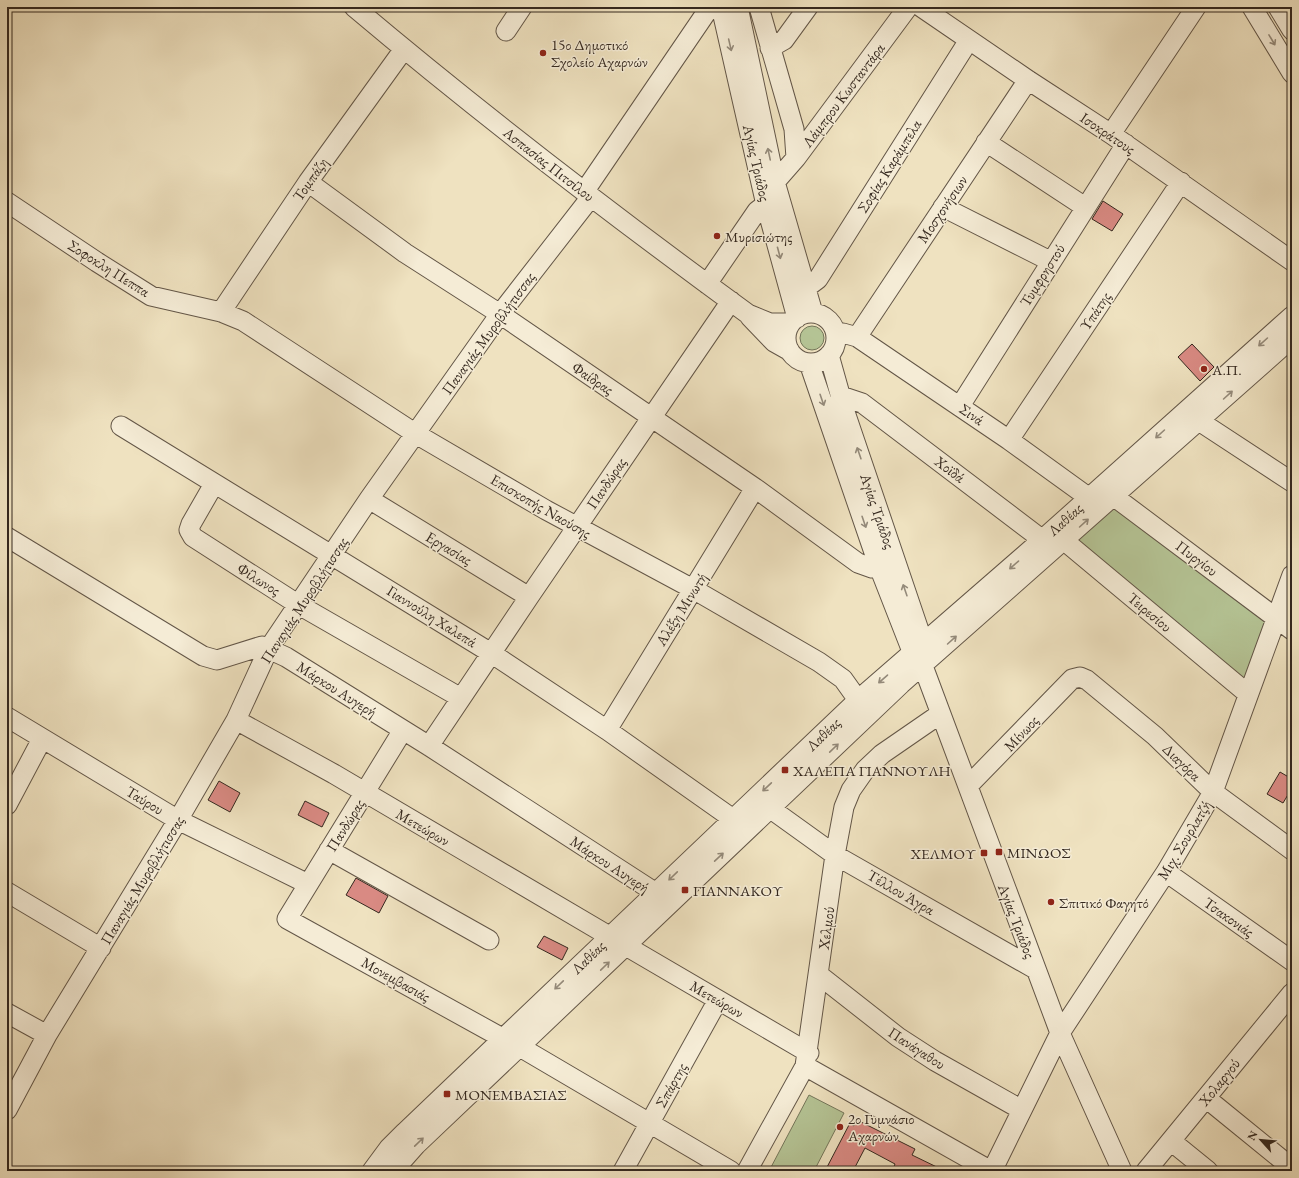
<svg xmlns="http://www.w3.org/2000/svg" width="1299" height="1178" font-family="'EB Garamond',serif">
<rect width="100%" height="100%" fill="#efe2c0"/>
<filter id="stains"><feTurbulence type="fractalNoise" baseFrequency=".005" numOctaves="4"/><feColorMatrix values="0 0 0 0 .2 0 0 0 0 .09 0 0 0 0 .02 0 0 0 .5 -.17"/></filter>
<radialGradient id="worn" r=".72"><stop offset=".6" stop-color="#630" stop-opacity="0"/><stop offset="1" stop-color="#630" stop-opacity=".3"/></radialGradient>
<path fill="#b5c495" stroke="#74765a" d="M800 338a12 12 0 1 1 24 0a12 12 0 1 1-24 0Z
M 1114,507 L 1267,621 L 1245,683 L 1074,541 Z
M 809,1095 L 844,1113 L 814,1171 L 769,1171 Z"/>
<path fill="#d98a83" stroke="#34281f" d="M 1103,201 L 1123,214 L 1112,231 L 1092,219 Z
M 1192,344 L 1214,367 L 1200,381 L 1178,357 Z
M 1280,772 L 1292,779 L 1292,788 L 1283,803 L 1267,794 Z
M 219,781 L 240,793 L 230,812 L 208,800 Z
M 305,801 L 329,813 L 322,827 L 298,815 Z
M 356,878 L 388,896 L 379,913 L 346,895 Z
M 544,936 L 568,948 L 562,960 L 537,947 Z
M 857,1120 L 915,1149 L 912,1155 L 945,1171 L 892,1171 L 895,1164 L 865,1148 L 853,1171 L 825,1171 L 850,1123 L 854,1126 Z"/>
<g fill="none" stroke-linecap="round" stroke-linejoin="round">
<defs>
<path id="minor" d="M 354,7 C 482,115 614,216 748,314 L 770,323 L 791,323
M 721,7 L 766,205 L 797,318
M 738,7 L 775,182 L 813,313
M 759,7 L 794,129 L 796,158
M 921,7 L 1028,80 L 1111,134 L 1292,261
M 1252,7 L 1292,73
M 1278,7 L 1292,30
M 506,31 L 522,7
M 770,48 L 784,40 L 808,7
M 1111,134 L 1196,7
M 986,142 L 1085,207
M 308,182 L 405,253 L 500,314 L 755,488 L 858,563 L 872,568 L 879,567
M 775,182 L 796,158 L 908,7
M 584,192 L 710,7
M 7,202 L 97,262 L 151,296 L 221,312 L 243,321 L 416,434 L 546,510 L 693,589 L 819,662 L 843,679 L 858,700
M 943,207 L 1050,261
M 707,284 L 757,211 L 761,208 L 777,202
M 806,288 L 818,279 L 969,40
M 221,312 L 308,182 L 404,49
M786 338a25 25 0 1 1 50 0a25 25 0 1 1-50 0Z
M 750,317 L 774,342 L 790,351
M 836,334 L 843,333 L 857,337 L 1009,440 L 1099,505
M 857,337 L 1028,80
M 829,355 L 845,412 L 922,639
M 809,363 L 879,567 L 913,654 L 923,666 L 1060,1033 L 1122,1171
M 840,398 L 847,398 L 862,403 L 1052,547
M 960,406 L 1126,144
M 1192,412 L 1199,421 L 1292,482
M 121,426 L 491,653 L 607,730 L 733,819
M 1009,440 L 1181,182
M 214,484 L 191,524 L 189,530 L 193,537 L 299,605 L 461,698
M 1104,489 L 1292,630
M 369,499 L 529,597
M 1055,533 L 1248,694
M 7,537 L 203,656 L 217,660 L 262,646 L 286,657 L 429,746 L 656,893
M 7,717 L 178,820 L 308,884
M 236,720 L 334,774 L 609,936
M 403,730 L 287,919 L 504,1039
M 607,730 L 755,488
M 429,746 L 529,597 L 731,301
M 968,786 L 1072,679 L 1080,677 L 1087,680 L 1155,736 L 1213,792 L 1292,850
M 7,805 L 42,739
M 771,809 L 835,855 L 1035,969
M 329,850 L 489,940
M 1166,872 L 1292,961
M 7,892 L 101,948
M 626,946 L 809,1053
M 819,975 L 898,1037 L 935,1061 L 1022,1110
M 7,1013 L 47,1035
M 520,1047 L 731,1171
M 805,1066 L 991,1171
M 1206,1098 L 1292,1168
M 7,1110 L 47,1035 L 178,820 L 236,720 L 269,648 L 369,499 L 500,314 L 591,197
M 1171,1141 L 1208,1171
M 372,1171 L 389,1148 L 405,1132 L 858,700 L 1043,539 L 1292,316
M 393,1171 L 416,1145 L 901,684 L 1292,338
M 623,1171 L 718,1000
M 747,1171 L 805,1066 L 835,855 L 844,807 L 851,790 L 865,770 L 882,754 L 940,714
M 992,1171 L 1060,1033 L 1166,872 L 1213,792 L 1292,575
M 1146,1171 L 1292,993"/>
</defs>
<use href="#minor" stroke="#635647" stroke-width="21"/>
<use href="#minor" stroke="#f5ecd6" stroke-width="19"/>
</g>
<defs><path id="oneway-shaft" d="M-6 0H5M1.5-3L5.5 0L1.5 3" fill="none" stroke-width="1.6" stroke-linecap="round" stroke-linejoin="round"/></defs>
<g stroke="#948a7a">
<use href="#oneway-shaft" transform="translate(1272 40) rotate(59)"/>
<use href="#oneway-shaft" transform="translate(730 45) rotate(77)"/>
<use href="#oneway-shaft" transform="translate(769 154) rotate(-102)"/>
<use href="#oneway-shaft" transform="translate(779 253) rotate(75)"/>
<use href="#oneway-shaft" transform="translate(1263 342) rotate(138)"/>
<use href="#oneway-shaft" transform="translate(1228 395) rotate(-42)"/>
<use href="#oneway-shaft" transform="translate(822 400) rotate(71)"/>
<use href="#oneway-shaft" transform="translate(1160 434) rotate(138)"/>
<use href="#oneway-shaft" transform="translate(859 453) rotate(-109)"/>
<use href="#oneway-shaft" transform="translate(864 522) rotate(71)"/>
<use href="#oneway-shaft" transform="translate(1084 523) rotate(-42)"/>
<use href="#oneway-shaft" transform="translate(1014 565) rotate(139)"/>
<use href="#oneway-shaft" transform="translate(905 590) rotate(-109)"/>
<use href="#oneway-shaft" transform="translate(952 640) rotate(-42)"/>
<use href="#oneway-shaft" transform="translate(883 679) rotate(139)"/>
<use href="#oneway-shaft" transform="translate(834 748) rotate(-44)"/>
<use href="#oneway-shaft" transform="translate(767 787) rotate(137)"/>
<use href="#oneway-shaft" transform="translate(719 857) rotate(-43)"/>
<use href="#oneway-shaft" transform="translate(673 876) rotate(136)"/>
<use href="#oneway-shaft" transform="translate(605 966) rotate(-44)"/>
<use href="#oneway-shaft" transform="translate(559 985) rotate(136)"/>
<use href="#oneway-shaft" transform="translate(419 1142) rotate(-44)"/>
</g>
<g fill="#8f2418" stroke="#f5ecd6" stroke-width="1.5">
<circle cx="543" cy="53" r="4"/>
<circle cx="717" cy="236" r="4"/>
<circle cx="1204" cy="369" r="4"/>
<rect x="781" y="766" width="8" height="8" rx="2"/>
<rect x="995" y="848" width="8" height="8" rx="2"/>
<rect x="980" y="849" width="8" height="8" rx="2"/>
<rect x="681" y="886" width="8" height="8" rx="2"/>
<circle cx="1051" cy="902" r="4"/>
<rect x="443" y="1090" width="8" height="8" rx="2"/>
<circle cx="840" cy="1127" r="4"/>
</g>
<g text-anchor="middle" dominant-baseline="central" stroke-width="3" stroke-linejoin="round" paint-order="stroke">
<g font-size="15" fill="#34281f" stroke="#f5ecd6" text-anchor="start">
<text x="551" y="44">15ο Δημοτικό<tspan x="551" dy="17">Σχολείο Αχαρνών</tspan></text>
<text x="725" y="236">Μυρισιώτης</text>
<text x="1212" y="369">Α.Π.</text>
<text x="793" y="770">ΧΑΛΕΠΑ ΓΙΑΝΝΟΥΛΗ</text>
<text x="1007" y="852">ΜΙΝΩΟΣ</text>
<text x="976" y="853" text-anchor="end">ΧΕΛΜΟΥ</text>
<text x="693" y="890">ΓΙΑΝΝΑΚΟΥ</text>
<text x="1059" y="902">Σπιτικό Φαγητό</text>
<text x="455" y="1094">ΜΟΝΕΜΒΑΣΙΑΣ</text>
<text x="848" y="1118">2ο Γυμνάσιο<tspan x="848" dy="17">Αχαρνών</tspan></text>
</g>
<g font-size="15" fill="#34281f" stroke="#f5ecd6">
<text transform="translate(843 95) rotate(-53)">Λάμπρου Κωσταντάρα</text>
<text transform="translate(1108 133) rotate(34)">Ισοκράτους</text>
<text transform="translate(757 163) rotate(77)">Αγίας Τριάδος</text>
<text transform="translate(549 164) rotate(38)">Ασπασίας Πιτσίλου</text>
<text transform="translate(889 166) rotate(-58)">Σοφίας Καράμπελα</text>
<text transform="translate(310 179) rotate(-55)">Τομπάζη</text>
<text transform="translate(942 209) rotate(-56)">Μοσχονήσιων</text>
<text transform="translate(109 268) rotate(32)">Σοφοκλη Πεππα</text>
<text transform="translate(1042 275) rotate(-58)">Τυμφρηστού</text>
<text transform="translate(1095 311) rotate(-56)">Υπάτης</text>
<text transform="translate(488 333) rotate(-54)">Παναγιάς Μυροβλήτισσας</text>
<text transform="translate(593 378) rotate(34)">Φαίδρας</text>
<text transform="translate(972 414) rotate(34)">Σινά</text>
<text transform="translate(950 469) rotate(37)">Χοϊδά</text>
<text transform="translate(606 483) rotate(-56)">Πανδώρας</text>
<text transform="translate(541 506) rotate(30)">Επισκοπής Ναούσης</text>
<text transform="translate(878 511) rotate(71)">Αγίας Τριάδος</text>
<text transform="translate(1065 519) rotate(-42)">Λαθέας</text>
<text transform="translate(449 548) rotate(31)">Εργασίας</text>
<text transform="translate(1197 558) rotate(37)">Πυργίου</text>
<text transform="translate(259 579) rotate(32)">Φίλωνος</text>
<text transform="translate(304 600) rotate(-57)">Παναγιάς Μυροβλήτισσας</text>
<text transform="translate(681 609) rotate(-58)">Αλέξη Μινωτή</text>
<text transform="translate(1150 612) rotate(40)">Τειρεσίου</text>
<text transform="translate(432 616) rotate(32)">Γιαννούλη Χαλεπά</text>
<text transform="translate(337 689) rotate(32)">Μάρκου Αυγερή</text>
<text transform="translate(1021 733) rotate(-47)">Μίνωος</text>
<text transform="translate(823 734) rotate(-44)">Λαθέας</text>
<text transform="translate(1182 762) rotate(44)">Διαγόρα</text>
<text transform="translate(145 800) rotate(31)">Ταύρου</text>
<text transform="translate(345 825) rotate(-58)">Πανδώρας</text>
<text transform="translate(423 827) rotate(30)">Μετεώρων</text>
<text transform="translate(1184 840) rotate(-59)">Μιχ. Σουρλατζή</text>
<text transform="translate(610 864) rotate(33)">Μάρκου Αυγερή</text>
<text transform="translate(142 880) rotate(-59)">Παναγιάς Μυροβλήτισσας</text>
<text transform="translate(901 892) rotate(30)">Τέλλου Άγρα</text>
<text transform="translate(1229 917) rotate(35)">Τσακονιάς</text>
<text transform="translate(1017 921) rotate(69)">Αγίας Τριάδος</text>
<text transform="translate(826 928) rotate(-82)">Χελμού</text>
<text transform="translate(588 957) rotate(-44)">Λαθέας</text>
<text transform="translate(396 979) rotate(29)">Μονεμβασιάς</text>
<text transform="translate(717 999) rotate(30)">Μετεώρων</text>
<text transform="translate(917 1048) rotate(33)">Πανάγαθου</text>
<text transform="translate(1219 1082) rotate(-51)">Χολαργού</text>
<text transform="translate(671 1085) rotate(-61)">Σπάρτης</text>
</g>
</g>
<rect width="1299" height="1178" fill="none" stroke="#efe2c0" stroke-width="24"/>
<rect x="8" y="8" width="1283" height="1162" fill="none" stroke="#34281f" stroke-width="2"/>
<rect x="12" y="12" width="1275" height="1154" fill="none" stroke="#34281f"/>
<g transform="translate(1261 1140) rotate(297)" stroke="#f5ecd6" stroke-width="3" paint-order="stroke">
<path d="M0-3L7 15L0 10L-7 15Z" fill="#34281f"/>
<text y="-6" font-size="11" font-weight="bold" text-anchor="middle" fill="#34281f">N</text>
</g>
<rect width="100%" height="100%" filter="url(#stains)"/>
<rect width="100%" height="100%" fill="url(#worn)"/>
</svg>
